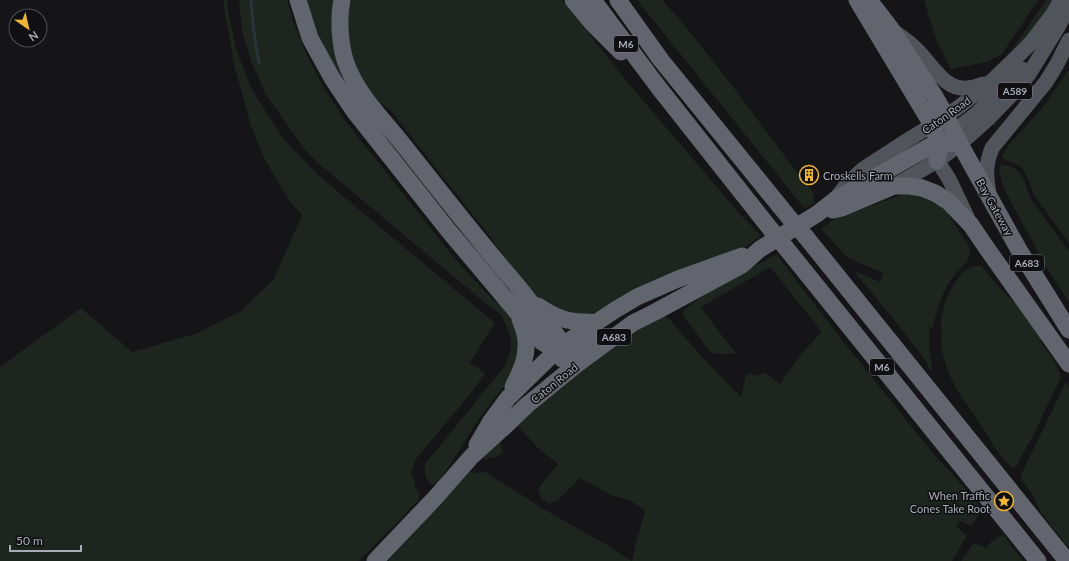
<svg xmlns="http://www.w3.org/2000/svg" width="1069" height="561" font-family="Lato,sans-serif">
<rect width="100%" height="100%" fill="#151517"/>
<path fill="#1d251e" d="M 223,0 L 227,0 L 228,11 L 236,49 L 252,90 L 283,138 L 312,169 L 345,198 L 495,323 L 469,364 L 476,366 L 485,374 L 472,392 L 415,460 L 411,473 L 415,482 L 414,484 L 420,494 L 418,501 L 359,561 L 0,561 L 0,367 L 81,308 L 132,352 L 195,334 L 241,311 L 274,279 L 302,215 L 288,199 L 265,160 L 251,126 L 234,65 Z
M 239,0 L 287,0 L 293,21 L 307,55 L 325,90 L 347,123 L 456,260 L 492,299 L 504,307 L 515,319 L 522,337 L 513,374 L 478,420 L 452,462 L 438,482 L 432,485 C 425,480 424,472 425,464 L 504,367 C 512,352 514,341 506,325 C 504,322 503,317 500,314 C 496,310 490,306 485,303 L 318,163 L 304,149 L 265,93 L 251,61 L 242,31 Z
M 305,0 L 337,0 L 351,86 L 347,91 L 315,31 Z
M 352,0 L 562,0 L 629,84 L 739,213 L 761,236 L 743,248 L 696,264 L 601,311 L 584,315 L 570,314 L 537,299 L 511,266 L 491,238 L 391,111 C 385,106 377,101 372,94 C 356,76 343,36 347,12 C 348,8 350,4 352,0 Z
M 637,0 L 662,0 L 682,22 L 731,84 L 793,167 L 813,192 L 814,202 L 805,209 Z
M 924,0 L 1038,0 L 1002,54 L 987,62 L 951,69 L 937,41 Z
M 1046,0 L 1058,0 L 1029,37 L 1008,56 Z
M 1069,69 L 1069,243 L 1034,195 L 1028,179 L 1023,169 L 1016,164 L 1001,158 L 1008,146 L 1043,107 Z
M 1000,164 L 1012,167 L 1019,172 L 1024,180 L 1030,198 L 1069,251 L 1069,300 L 1068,301 L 1044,263 L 1003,187 L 999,170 Z
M 904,194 L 929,196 L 945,209 L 968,245 C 970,249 971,252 969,257 C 966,265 958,270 953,277 C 942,292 937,309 933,327 L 929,327 L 929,347 L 932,369 L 930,370 L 925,360 L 896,322 L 853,270 L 880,282 L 884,273 L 861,264 L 846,256 L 821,229 L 836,218 Z
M 777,254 L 782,262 L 843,341 L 932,452 L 971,495 L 983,509 L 971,526 L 960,521 L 956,526 L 967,536 L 952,561 L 388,561 L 471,471 L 476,473 L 486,472 L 542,508 L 607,545 L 632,561 L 636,543 L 645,511 L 631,501 L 613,496 L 580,478 L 557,501 L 549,504 L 541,498 L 538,489 L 558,464 L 536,446 L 518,426 L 499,439 L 503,453 L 493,458 L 491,457 L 486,460 L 482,456 L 537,402 L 635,332 L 663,315 L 670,320 L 702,357 L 741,397 L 746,375 L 751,372 L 754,376 L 765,373 L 780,384 L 800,356 L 821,332 L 815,323 L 770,267 L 713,300 L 701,308 L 736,354 L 715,354 L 710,352 L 685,318 L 683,313 L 684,310 L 718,285 Z
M 973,266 L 981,266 L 983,268 L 996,284 L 1023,312 L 1042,337 L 1040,341 L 1055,362 L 1061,376 L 1031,440 L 1014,469 C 999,456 994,446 984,430 C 965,401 943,376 941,340 C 941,335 942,330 942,325 L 940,325 C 944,303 952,276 973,266 Z
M 1066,382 L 1069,387 L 1069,548 L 1041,513 L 1032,494 L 1020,477 Z
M 1003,534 L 1023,561 L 961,561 L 974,543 L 987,548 L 991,542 Z"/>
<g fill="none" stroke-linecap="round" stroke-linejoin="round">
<path stroke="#2b333a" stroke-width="3" d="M 251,0 C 252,21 255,42 259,63"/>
<path stroke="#52545b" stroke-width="15" d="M 896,33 C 905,39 913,45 920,53 C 940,75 950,98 983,84
M 943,136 L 954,131 L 975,115 L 1022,69
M 933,154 L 949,179 L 968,219
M 894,186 L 937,161 L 960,144 L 988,119 L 1014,92 L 1029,74 L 1058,27 L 1069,6
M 989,194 C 986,175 985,166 992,148 L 1046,82 L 1057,64 L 1069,40
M 836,198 L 848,183 L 863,169 L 903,143 L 932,125 L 959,107 L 994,79 L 1030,44 L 1052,15 L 1061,0"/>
<path stroke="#62656d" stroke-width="17" d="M 298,0 L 310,38 L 332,78 L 354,111 L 448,230 L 542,342 C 567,358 576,349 600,338
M 342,0 C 338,18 340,46 346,63 C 357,94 381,117 401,142 C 439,190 476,238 516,284 C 525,295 533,306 542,317 C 548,326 558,334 562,344 C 564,348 563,354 562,359
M 573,0 L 592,23 L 621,52
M 593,0 L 659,88 L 772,231
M 618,0 L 661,60 L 791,220
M 857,0 L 932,125 C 937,138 941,148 937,161
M 869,0 L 892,30 L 934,95 L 946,116 L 960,144 L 1019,250 L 1069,330
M 833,210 L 842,208 L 894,186 L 910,186 L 922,188 L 935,193 L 949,202 L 971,225 L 988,250 L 1069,364
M 806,237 L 1067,561
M 786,248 L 1038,561
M 538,306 C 558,320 572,323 596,322
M 513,387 C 522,369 529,354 525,334 C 524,329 522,324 520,319
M 477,445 L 491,421 L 508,398 L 557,350 L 573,338 L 615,310 L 637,297 L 678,279 L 742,256
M 375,561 L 435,498 L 472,456 L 503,428 L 527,405 L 576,365 L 633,323 L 655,312 L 742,265 L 760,249 L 817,214 L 835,200 L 934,144 C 943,142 951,143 960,144"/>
<path stroke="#62656d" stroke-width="17" d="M 791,220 L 806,237
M 772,231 L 786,248"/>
</g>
<defs>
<symbol id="building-ring" viewBox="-11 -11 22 22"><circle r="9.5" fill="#101012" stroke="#efb435" stroke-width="1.5"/><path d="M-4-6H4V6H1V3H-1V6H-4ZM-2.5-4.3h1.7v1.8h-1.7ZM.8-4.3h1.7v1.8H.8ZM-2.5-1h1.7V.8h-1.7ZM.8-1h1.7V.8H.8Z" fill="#efb435"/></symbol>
<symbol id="sight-ring" viewBox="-11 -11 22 22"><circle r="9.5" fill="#101012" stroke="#efb435" stroke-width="1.5"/><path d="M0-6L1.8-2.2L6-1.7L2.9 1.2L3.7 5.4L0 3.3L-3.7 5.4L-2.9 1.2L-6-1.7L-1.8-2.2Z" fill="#efb435"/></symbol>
</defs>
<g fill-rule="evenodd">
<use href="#building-ring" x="798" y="164" width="22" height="22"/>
<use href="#sight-ring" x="993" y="490" width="22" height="22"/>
</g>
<g text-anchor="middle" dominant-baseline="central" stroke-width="3" stroke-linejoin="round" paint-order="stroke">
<g fill="#101012" stroke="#7a7d86" stroke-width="1">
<rect x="614" y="36" width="24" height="16" rx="3"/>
<rect x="998" y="83" width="34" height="16" rx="3"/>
<rect x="1010" y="255" width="34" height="16" rx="3"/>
<rect x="597" y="329" width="34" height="16" rx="3"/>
<rect x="870" y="359" width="24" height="16" rx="3"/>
</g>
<g font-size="10" font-weight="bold" fill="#a7acb7">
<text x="626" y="44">M6</text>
<text x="1015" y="91">A589</text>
<text x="1027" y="263">A683</text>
<text x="614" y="337">A683</text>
<text x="882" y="367">M6</text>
</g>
<g font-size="11" fill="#a7acb7" stroke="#101012">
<text transform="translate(946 115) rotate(-35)">Caton Road</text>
<text transform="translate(995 207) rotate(61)">Bay Gateway</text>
<text transform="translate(554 383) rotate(-39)">Caton Road</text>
</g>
<g font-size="11" fill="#a7acb7" stroke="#101012" text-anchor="start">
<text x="823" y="175">Croskells Farm</text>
<text x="990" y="495" text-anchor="end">When Traffic<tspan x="990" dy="13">Cones Take Root</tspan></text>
</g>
</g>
<g transform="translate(28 28) rotate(146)"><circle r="19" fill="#101012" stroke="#4c4e54"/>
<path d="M0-3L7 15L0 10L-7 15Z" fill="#efb435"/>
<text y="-6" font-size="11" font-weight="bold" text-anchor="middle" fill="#a7acb7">N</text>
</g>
<path d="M10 545v6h71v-6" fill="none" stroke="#a7acb7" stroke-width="2"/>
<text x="16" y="545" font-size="12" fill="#a7acb7" stroke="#101012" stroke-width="3" paint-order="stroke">50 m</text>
</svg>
